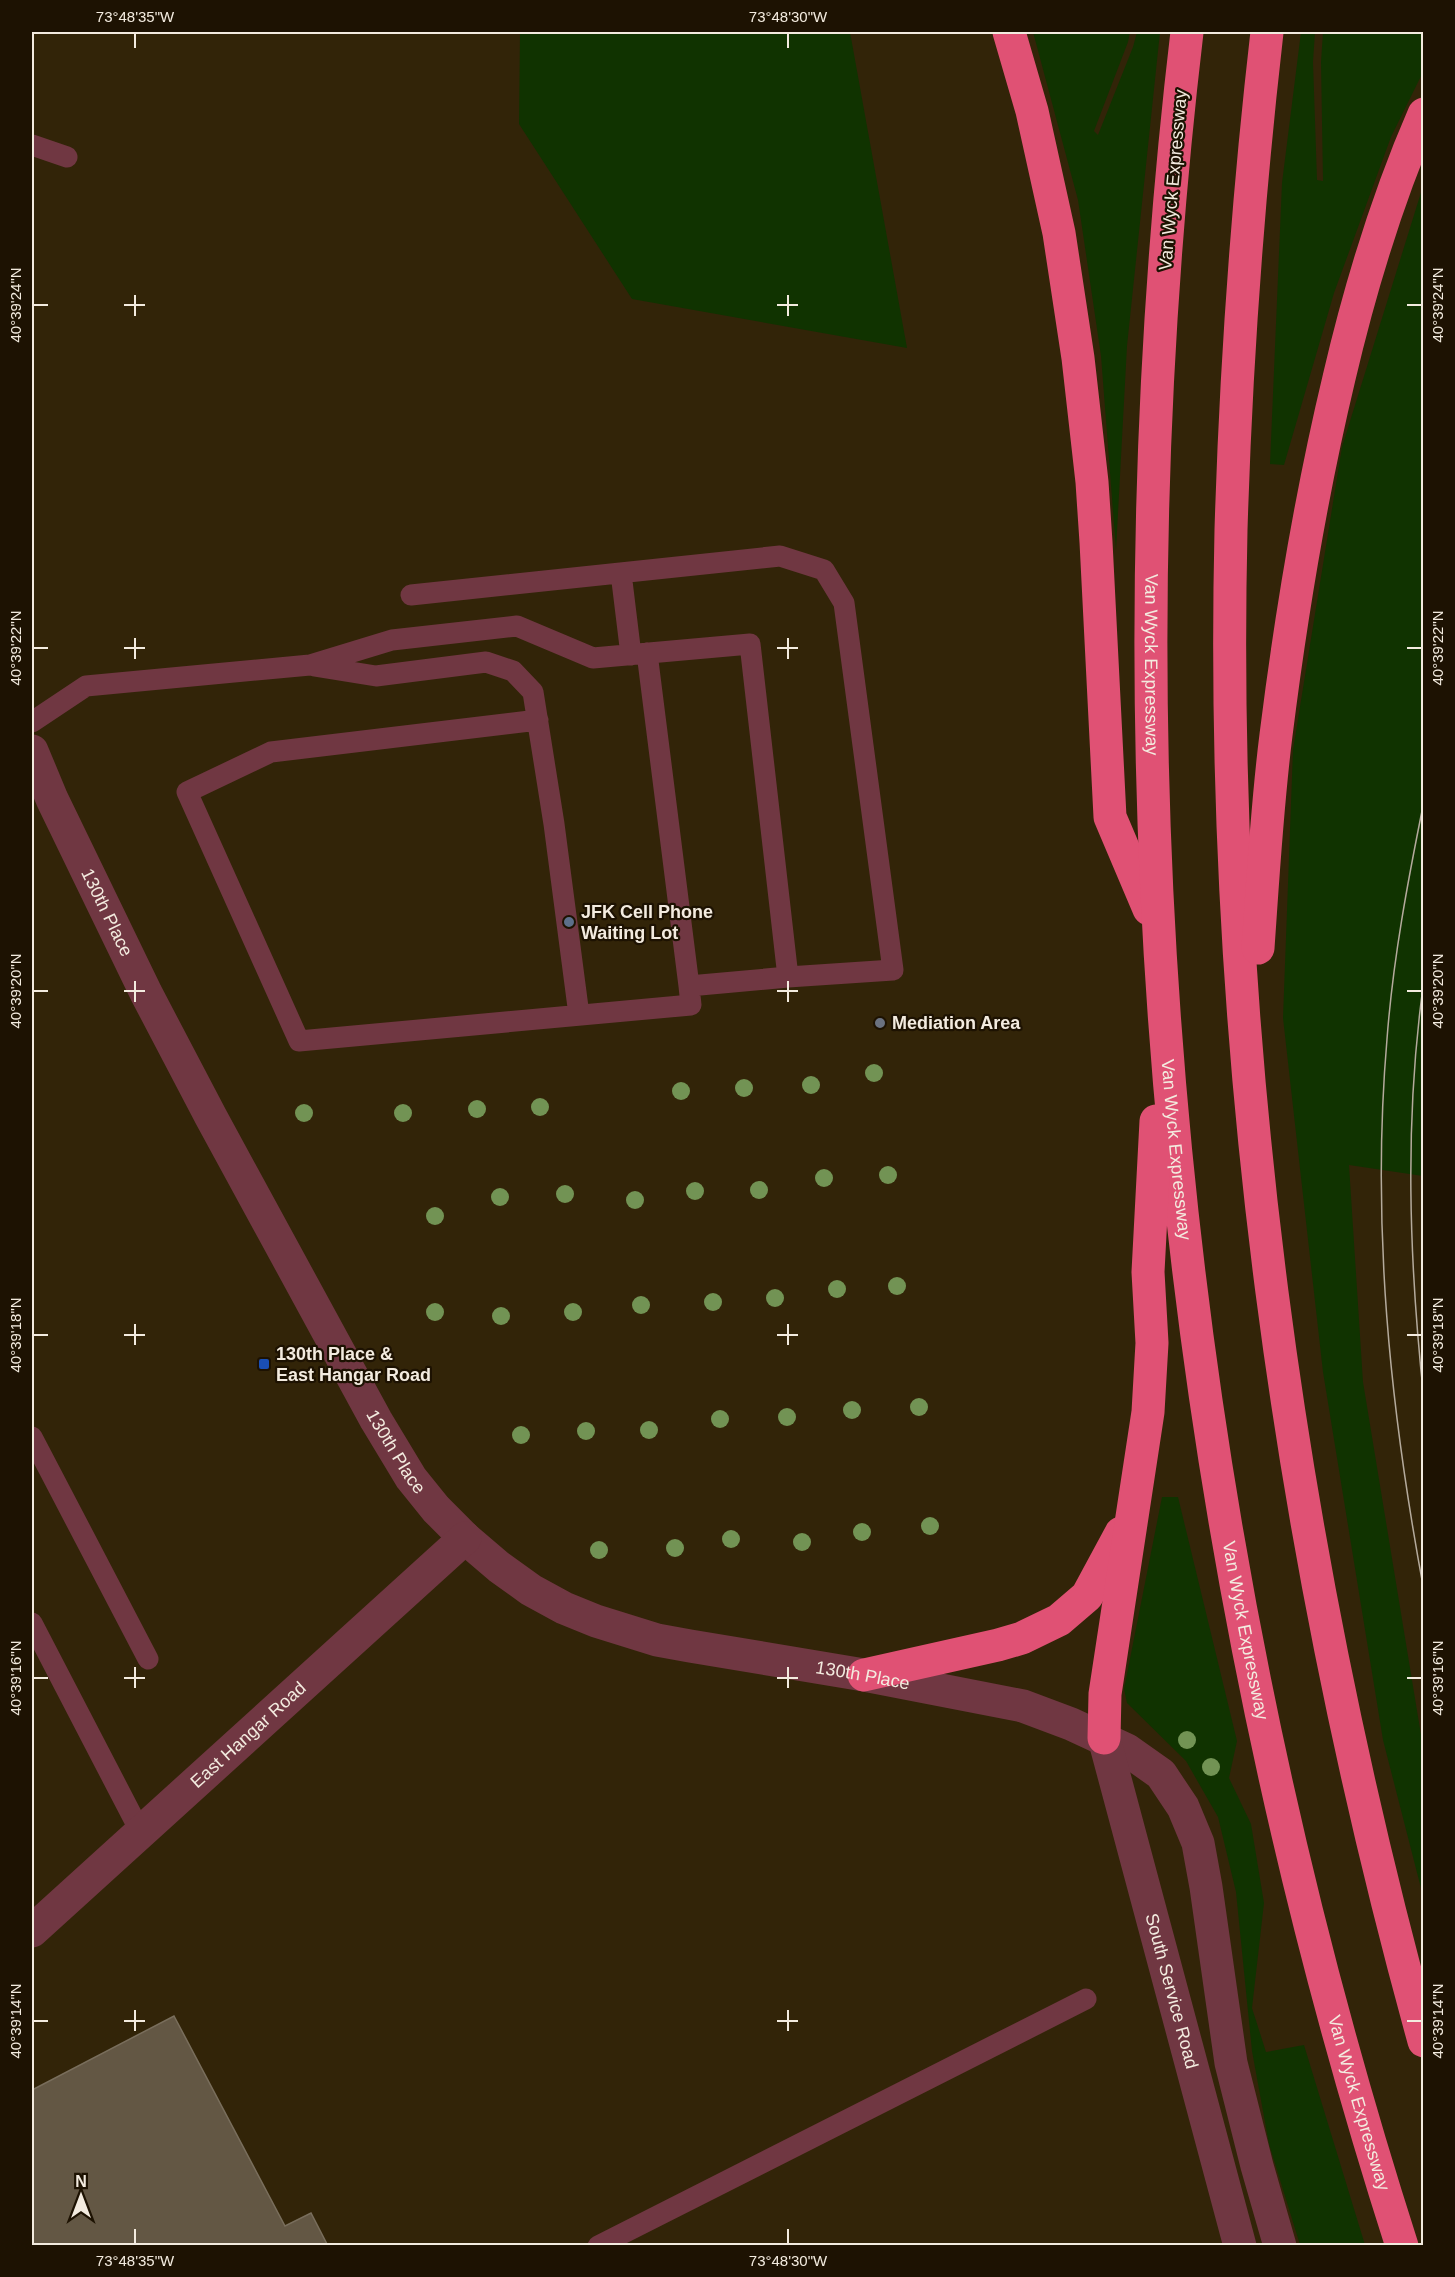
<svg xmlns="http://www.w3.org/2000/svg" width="1455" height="2277" font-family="Helvetica,sans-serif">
<rect width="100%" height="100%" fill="#271b08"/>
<path fill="#322408" d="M 32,32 L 1423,32 L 1423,2245 L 32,2246 Z"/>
<path fill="#103300" d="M 520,32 L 850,32 L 907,348 L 632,299 L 519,124 Z
M 1033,32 L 1130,32 L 1128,42 L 1094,131 L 1098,135 L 1133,47 L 1137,32 L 1160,32 L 1127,346 L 1116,550 L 1101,356 L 1078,200 Z
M 1301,32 L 1315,32 L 1313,62 L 1317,180 L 1323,181 L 1321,62 L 1323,32 L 1423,32 L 1423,72 L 1391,137 L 1334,293 L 1284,465 L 1270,464 L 1282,183 Z
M 1423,186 L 1423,1176 L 1349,1165 L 1363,1382 L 1423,1747 L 1423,1896 L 1383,1740 L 1323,1372 L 1283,1018 L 1293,750 L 1342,447 Z
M 1162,1497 L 1178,1497 L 1237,1741 L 1229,1778 L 1251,1824 L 1264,1903 L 1252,2008 L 1266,2052 L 1304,2045 L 1365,2245 L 1300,2245 L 1269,2144 L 1252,2051 L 1236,1892 L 1218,1817 L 1186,1761 L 1127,1703 L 1124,1689 Z"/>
<path fill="#635744" stroke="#796e5c" stroke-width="1.5" d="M 174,2016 L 285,2226 L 311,2213 L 328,2246 L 32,2246 L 32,2090 Z"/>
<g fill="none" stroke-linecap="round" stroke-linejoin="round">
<path stroke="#703742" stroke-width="21" d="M 32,145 L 67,157
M 621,573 L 631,655
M 411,595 L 780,556 L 824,570 L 844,603 L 893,970 L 788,977
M 647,653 L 689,986
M 314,666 L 376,676 L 486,662 L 513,671 L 533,692 L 554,824 L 579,1015
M 32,722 L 86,686 L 310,665 L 392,640 L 517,626 L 593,658 L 750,644 L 788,977 L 689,986 L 691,1005 L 299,1041 L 187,792 L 271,752 L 538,720
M 32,1437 L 148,1659
M 32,1623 L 140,1831
M 598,2246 L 1086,1999"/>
<g stroke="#703742" stroke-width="33">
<path id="s1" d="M 32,751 L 52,799 L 146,993 L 211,1117 L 376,1420 L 411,1478 L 436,1509 L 465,1538 L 499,1567 L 531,1590 L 564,1608 L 596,1621 L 657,1640 L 690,1646 L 864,1675 L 1023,1706 L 1071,1724 L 1127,1750 L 1161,1774 L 1183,1807 L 1198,1843 L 1206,1887 L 1231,2063 L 1257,2166 L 1280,2246"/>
<path id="s2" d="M 1104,1738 L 1240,2246"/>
<path id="s3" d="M 32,1931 L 465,1538"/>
</g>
<g stroke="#e05174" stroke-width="33">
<path d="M 1009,32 L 1032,111 L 1059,233 L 1078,358 L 1092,482 L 1096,542 L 1110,817 L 1149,909"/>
<path id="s4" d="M 1187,32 C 1099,775 1173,1533 1402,2246"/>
<path d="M 1267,32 C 1248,197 1236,363 1231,530 C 1219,1039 1288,1550 1424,2041"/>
<path d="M 1258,948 C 1263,877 1267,806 1276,735 C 1291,615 1311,495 1339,378 C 1360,288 1387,199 1424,114"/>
<path d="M 864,1675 L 998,1645 L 1022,1638 L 1059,1620 L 1087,1596 L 1121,1533"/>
<path d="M 1104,1738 L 1105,1694 L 1148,1412 L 1152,1343 L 1148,1272 L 1156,1121"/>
</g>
<path stroke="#b4aa9c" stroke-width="1.5" d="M 1424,801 C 1408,880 1393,959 1387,1039 C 1371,1224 1390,1409 1424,1591
M 1424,980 C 1404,1119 1409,1261 1424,1400"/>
</g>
<g fill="#729354">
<circle cx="874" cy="1073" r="9"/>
<circle cx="811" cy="1085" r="9"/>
<circle cx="744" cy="1088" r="9"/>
<circle cx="681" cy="1091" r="9"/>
<circle cx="540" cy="1107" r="9"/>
<circle cx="477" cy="1109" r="9"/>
<circle cx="304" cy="1113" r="9"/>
<circle cx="403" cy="1113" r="9"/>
<circle cx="888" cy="1175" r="9"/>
<circle cx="824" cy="1178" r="9"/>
<circle cx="759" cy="1190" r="9"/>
<circle cx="695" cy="1191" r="9"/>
<circle cx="565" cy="1194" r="9"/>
<circle cx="500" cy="1197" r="9"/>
<circle cx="635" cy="1200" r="9"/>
<circle cx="435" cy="1216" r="9"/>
<circle cx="897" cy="1286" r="9"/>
<circle cx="837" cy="1289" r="9"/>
<circle cx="775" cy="1298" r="9"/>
<circle cx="713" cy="1302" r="9"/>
<circle cx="641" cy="1305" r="9"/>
<circle cx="435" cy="1312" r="9"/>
<circle cx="573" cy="1312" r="9"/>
<circle cx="501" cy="1316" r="9"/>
<circle cx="919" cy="1407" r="9"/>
<circle cx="852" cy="1410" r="9"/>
<circle cx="787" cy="1417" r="9"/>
<circle cx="720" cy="1419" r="9"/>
<circle cx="649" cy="1430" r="9"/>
<circle cx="586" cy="1431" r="9"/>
<circle cx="521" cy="1435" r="9"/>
<circle cx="930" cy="1526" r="9"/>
<circle cx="862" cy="1532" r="9"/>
<circle cx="731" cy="1539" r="9"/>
<circle cx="802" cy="1542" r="9"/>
<circle cx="675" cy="1548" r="9"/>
<circle cx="599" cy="1550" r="9"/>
<circle cx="1187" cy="1740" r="9"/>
<circle cx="1211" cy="1767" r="9"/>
</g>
<path fill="none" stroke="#f3ebdf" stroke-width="2" d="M 135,33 L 135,48M 788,33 L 788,48M 135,295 L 135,316M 788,295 L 788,316M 33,305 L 48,305M 124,305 L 145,305M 777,305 L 798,305M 1407,305 L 1422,305M 135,638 L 135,659M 788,638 L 788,659M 33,648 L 48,648M 124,648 L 145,648M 777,648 L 798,648M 1407,648 L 1422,648M 135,981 L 135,1002M 788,981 L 788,1002M 33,991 L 48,991M 124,991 L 145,991M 777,991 L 798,991M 1407,991 L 1422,991M 135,1324 L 135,1345M 788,1324 L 788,1345M 33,1335 L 48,1335M 124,1335 L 145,1335M 777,1335 L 798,1335M 1407,1335 L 1422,1335M 135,1667 L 135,1688M 788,1667 L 788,1688M 33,1678 L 48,1678M 124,1678 L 145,1678M 777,1678 L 798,1678M 1407,1678 L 1422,1678M 135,2010 L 135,2031M 788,2010 L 788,2031M 33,2021 L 48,2021M 124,2021 L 145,2021M 777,2021 L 798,2021M 1407,2021 L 1422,2021M 135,2229 L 135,2244M 788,2229 L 788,2244"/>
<circle fill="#5c6f8a" stroke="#1d1202" stroke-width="2" cx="569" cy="922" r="6"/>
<circle fill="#6b7280" stroke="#1d1202" stroke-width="2" cx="880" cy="1023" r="6"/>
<rect fill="#1a4fb4" stroke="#1d1202" stroke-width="2" x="258" y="1358" width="12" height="12" rx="3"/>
<g text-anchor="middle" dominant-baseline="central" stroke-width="4.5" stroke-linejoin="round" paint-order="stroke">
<g font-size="18" fill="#f3ebdf" stroke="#1d1202">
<text transform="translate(1173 180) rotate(-85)">Van Wyck Expressway</text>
<text stroke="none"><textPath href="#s4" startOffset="634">Van Wyck Expressway</textPath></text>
<text stroke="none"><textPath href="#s1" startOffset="178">130th Place</textPath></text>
<text stroke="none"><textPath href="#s4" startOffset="1120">Van Wyck Expressway</textPath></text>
<text stroke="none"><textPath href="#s1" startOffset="790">130th Place</textPath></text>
<text stroke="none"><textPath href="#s4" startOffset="1606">Van Wyck Expressway</textPath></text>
<text stroke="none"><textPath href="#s1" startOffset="1330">130th Place</textPath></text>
<text stroke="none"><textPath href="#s3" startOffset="292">East Hangar Road</textPath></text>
<text stroke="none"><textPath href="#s2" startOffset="262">South Service Road</textPath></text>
<text stroke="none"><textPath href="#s4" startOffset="2092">Van Wyck Expressway</textPath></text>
</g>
<g font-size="18" font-weight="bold" fill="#f3ebdf" stroke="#1d1202" text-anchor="start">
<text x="581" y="912">JFK Cell Phone<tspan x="581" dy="21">Waiting Lot</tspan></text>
<text x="892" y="1023">Mediation Area</text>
<text x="276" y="1354">130th Place &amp;<tspan x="276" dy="21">East Hangar Road</tspan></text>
</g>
</g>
<rect width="1455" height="2277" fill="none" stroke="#1d1202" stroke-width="66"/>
<g transform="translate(81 2196)" stroke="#1d1202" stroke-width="4.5" paint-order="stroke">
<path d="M0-4.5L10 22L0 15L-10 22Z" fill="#f3ebdf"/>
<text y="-9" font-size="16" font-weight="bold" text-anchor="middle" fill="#f3ebdf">N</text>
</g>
<rect x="33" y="33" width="1389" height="2211" fill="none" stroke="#f3ebdf" stroke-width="2"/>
<g font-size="15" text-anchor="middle" fill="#f3ebdf">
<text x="135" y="22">73°48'35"W</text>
<text x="788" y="22">73°48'30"W</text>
<text transform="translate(16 305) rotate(-90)" y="5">40°39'24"N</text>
<text transform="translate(1438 305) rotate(-90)" y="5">40°39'24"N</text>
<text transform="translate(16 648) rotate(-90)" y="5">40°39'22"N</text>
<text transform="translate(1438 648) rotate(-90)" y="5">40°39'22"N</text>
<text transform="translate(16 991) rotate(-90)" y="5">40°39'20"N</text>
<text transform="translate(1438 991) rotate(-90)" y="5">40°39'20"N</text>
<text transform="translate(16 1335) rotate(-90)" y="5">40°39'18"N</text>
<text transform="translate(1438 1335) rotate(-90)" y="5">40°39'18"N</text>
<text transform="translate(16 1678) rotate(-90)" y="5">40°39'16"N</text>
<text transform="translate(1438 1678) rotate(-90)" y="5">40°39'16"N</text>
<text transform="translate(16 2021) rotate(-90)" y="5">40°39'14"N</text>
<text transform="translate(1438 2021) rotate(-90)" y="5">40°39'14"N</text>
<text x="135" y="2266">73°48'35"W</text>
<text x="788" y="2266">73°48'30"W</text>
</g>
</svg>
